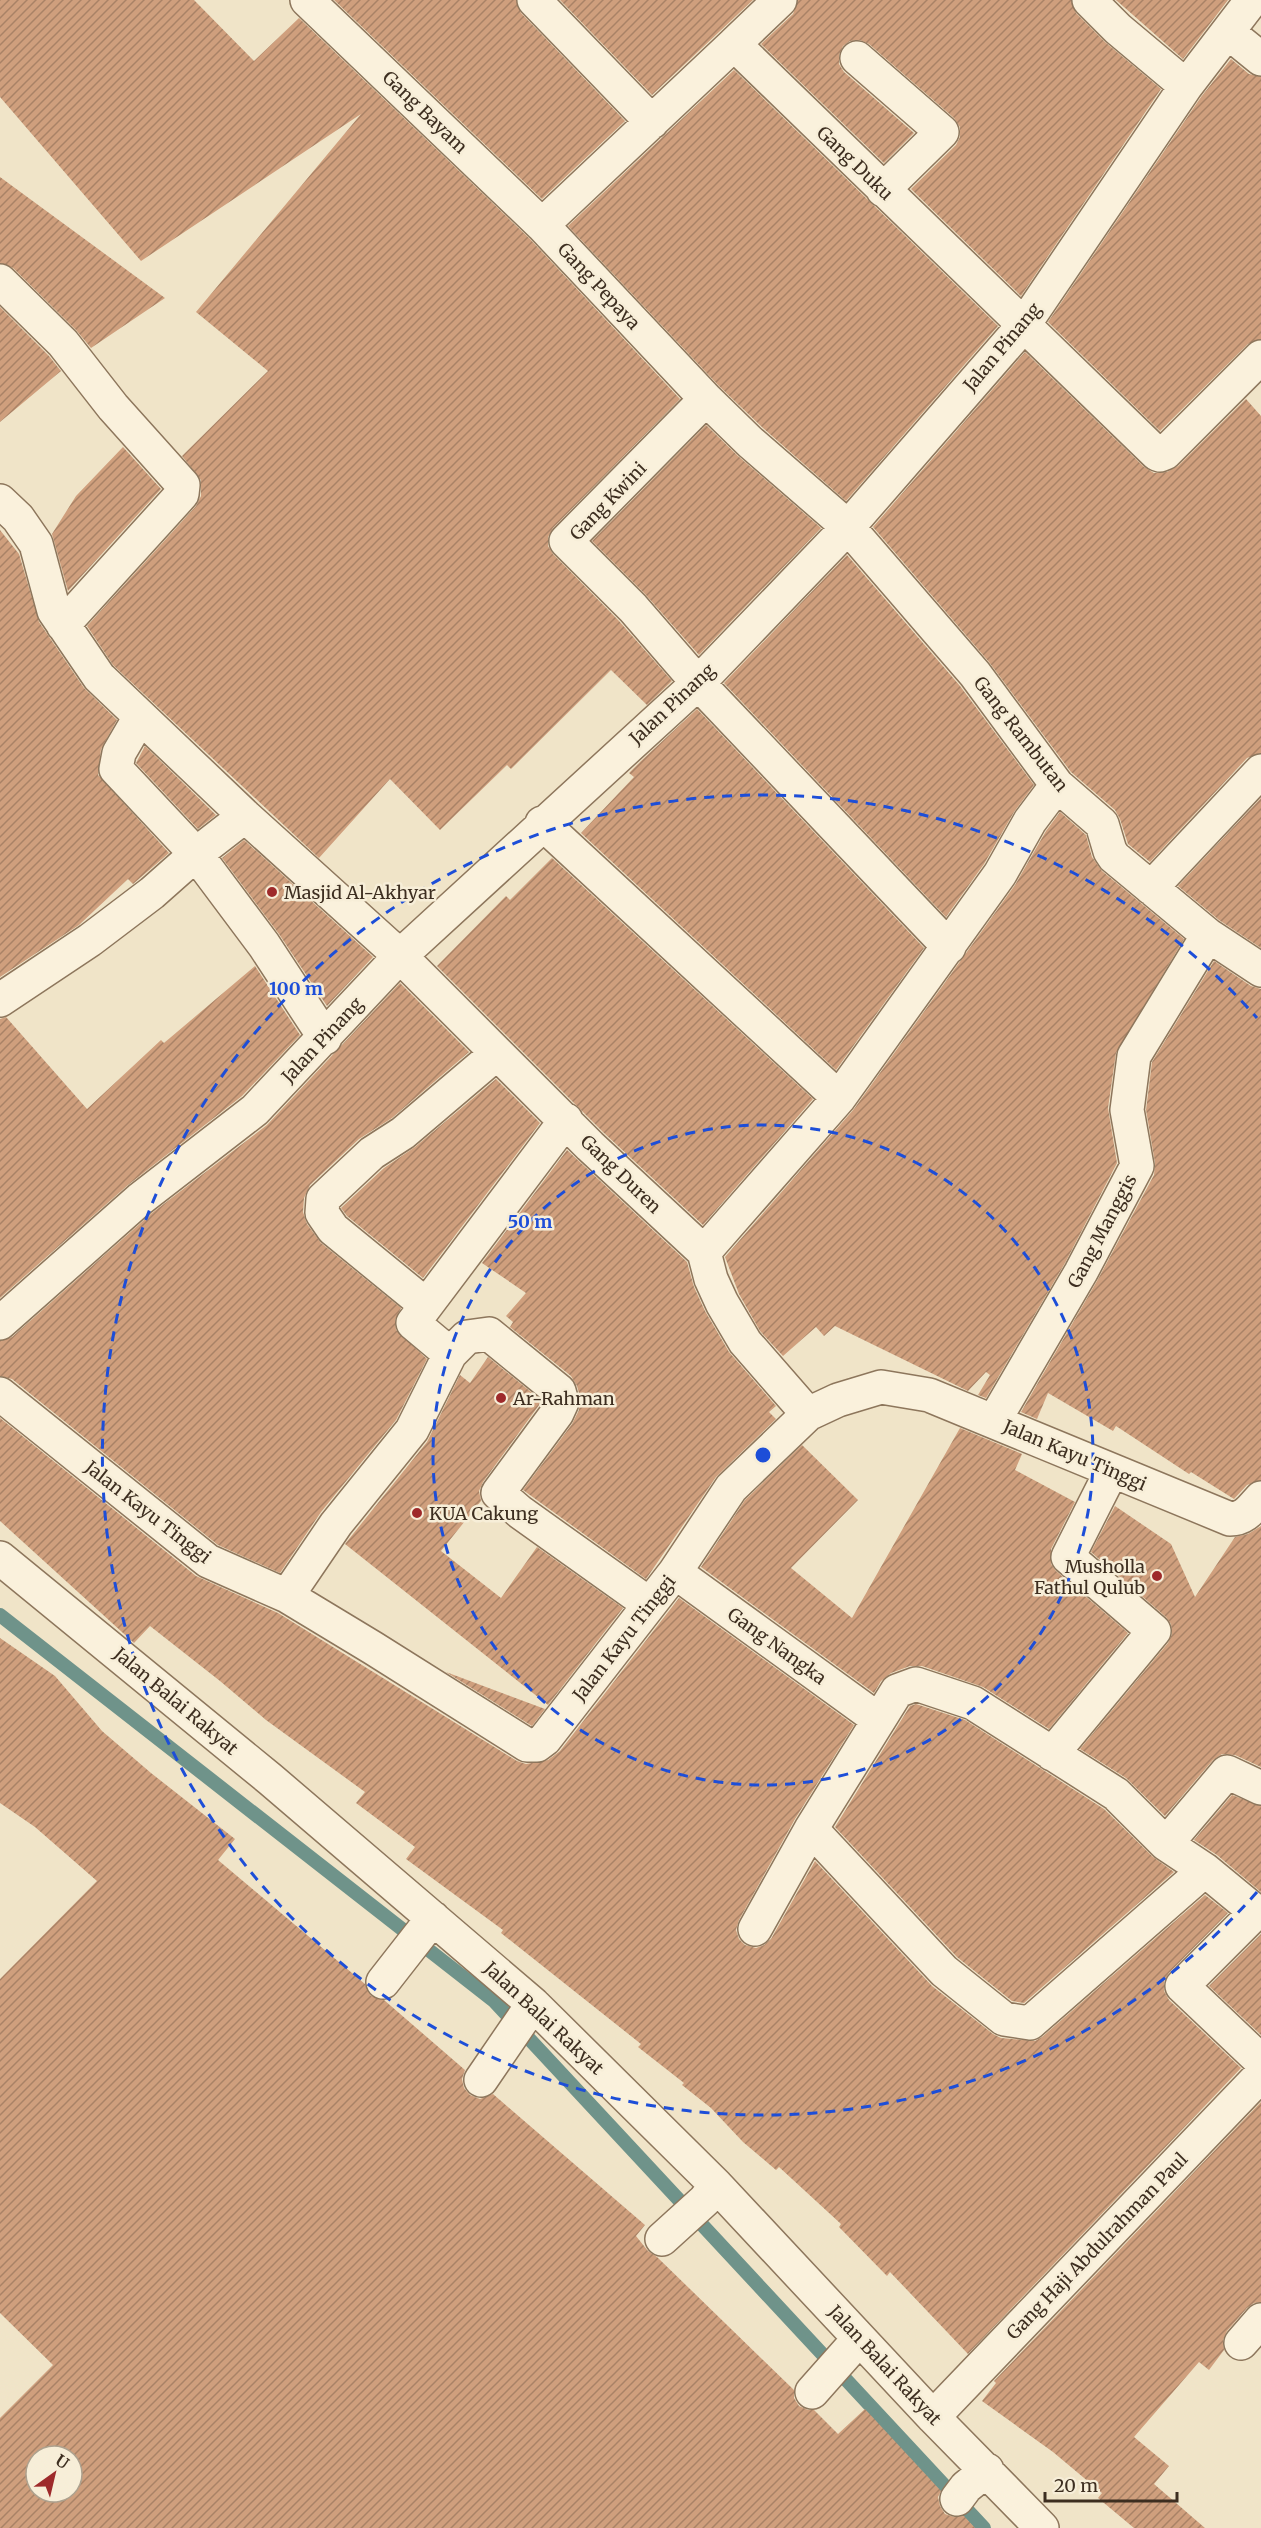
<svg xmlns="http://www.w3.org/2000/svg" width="1261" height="2528" font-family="Merriweather,serif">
<defs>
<pattern id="building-hatch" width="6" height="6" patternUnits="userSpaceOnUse" patternTransform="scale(1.5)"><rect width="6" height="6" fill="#cf9f7d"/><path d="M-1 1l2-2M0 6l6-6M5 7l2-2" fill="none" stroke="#a98266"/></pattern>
</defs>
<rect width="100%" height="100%" fill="#f0e4c8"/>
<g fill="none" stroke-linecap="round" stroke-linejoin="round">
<path stroke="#6f938a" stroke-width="14" d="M 0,1615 L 494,2001 L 984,2528"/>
</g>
<path fill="url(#building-hatch)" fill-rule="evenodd" d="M 0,0 L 194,0 L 254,61 L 299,18 L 529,238 L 680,399 L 553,528 L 548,537 L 548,546 L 553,554 L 619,621 L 672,681 L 647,705 L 611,670 L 511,769 L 507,765 L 440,830 L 390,779 L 319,858 L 113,665 L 87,626 L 196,506 L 201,496 L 201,480 L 182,456 L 268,371 L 196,312 L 361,114 L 141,261 L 0,97 Z
M 334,0 L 516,0 L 521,13 L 625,121 L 542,199 Z
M 560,0 L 753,0 L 652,95 Z
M 798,0 L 1071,0 L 1076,13 L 1105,42 L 1161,89 L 1021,296 L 911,189 L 956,145 L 960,137 L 960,127 L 954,118 L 869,44 L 860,40 L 850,41 L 843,46 L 839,55 L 839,64 L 844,72 L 914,133 L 884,163 L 761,44 L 793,14 Z
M 1116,0 L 1228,0 L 1183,59 Z
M 1231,59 L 1249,74 L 1261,77 L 1261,339 L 1248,344 L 1160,431 L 1048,322 L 1201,97 Z
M 734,70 L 998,326 L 846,501 L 763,428 L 719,386 L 568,226 Z
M 0,177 L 165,298 L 91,348 L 76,330 L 13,268 L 0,263 Z
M 0,307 L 49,356 L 61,371 L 0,422 Z
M 1025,352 L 1144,467 L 1154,473 L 1167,472 L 1178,466 L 1246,399 L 1261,416 L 1261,753 L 1247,758 L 1150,862 L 1128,844 L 1120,819 L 1115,810 L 1071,772 L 989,662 L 873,527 Z
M 706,425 L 738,456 L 821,528 L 699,655 L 646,595 L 592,541 Z
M 123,447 L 161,489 L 68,591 L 52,534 L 76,496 Z
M 0,530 L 19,554 L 39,622 L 84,688 L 117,720 L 101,749 L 98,775 L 169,853 L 133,884 L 128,879 L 79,925 L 0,977 Z
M 847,555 L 960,686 L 1034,785 L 1014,812 L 984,864 L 946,917 L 724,683 Z
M 697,709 L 924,948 L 836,1070 L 581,833 L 634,777 L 629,773 L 641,761 Z
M 145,746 L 216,815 L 198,829 L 136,763 Z
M 1261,798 L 1261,948 L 1219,920 L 1178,886 Z
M 1060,812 L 1086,835 L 1092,857 L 1102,871 L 1184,939 L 1116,1053 L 1108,1108 L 1117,1163 L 1065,1263 L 986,1398 L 978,1395 L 990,1375 L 986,1372 L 968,1391 L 835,1326 L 824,1336 L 816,1327 L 783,1356 L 760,1331 L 739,1294 L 725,1257 L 854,1109 L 1015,885 L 1046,831 Z
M 244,840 L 373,957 L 327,1006 L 279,934 L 222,858 Z
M 552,858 L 813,1099 L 703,1225 L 603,1132 L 437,966 L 506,896 L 510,900 Z
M 1214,961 L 1251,986 L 1261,989 L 1261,1480 L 1247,1485 L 1234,1499 L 1191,1472 L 1189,1474 L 1116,1426 L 1113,1431 L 1048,1393 L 1037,1419 L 1021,1412 L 1097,1281 L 1154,1175 L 1155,1163 L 1146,1110 L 1152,1062 Z
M 255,966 L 300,1035 L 242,1096 L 128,1185 L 0,1298 L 0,1019 L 6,1017 L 87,1109 L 161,1040 L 164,1043 Z
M 400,983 L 469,1052 L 392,1118 L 359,1139 L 310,1185 L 304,1198 L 303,1212 L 307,1224 L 321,1243 L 401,1308 L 395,1320 L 396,1330 L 427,1359 L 396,1420 L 321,1512 L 280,1573 L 218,1545 L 12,1379 L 0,1376 L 0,1341 L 12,1337 L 152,1213 L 267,1125 Z
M 496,1079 L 540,1123 L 423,1278 L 347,1216 L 341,1208 L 384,1168 L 415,1147 Z
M 567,1150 L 687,1262 L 694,1287 L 705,1311 L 729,1352 L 776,1406 L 769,1412 L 776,1419 L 716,1477 L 646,1579 L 523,1490 L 572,1424 L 579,1410 L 580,1397 L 577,1386 L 571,1376 L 510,1327 L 513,1322 L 506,1316 L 526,1293 L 482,1263 Z
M 488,1357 L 542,1401 L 483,1482 L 479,1491 L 481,1501 L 441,1551 L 501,1598 L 537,1547 L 623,1608 L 548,1705 L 345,1544 L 427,1442 L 460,1375 L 470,1383 Z
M 0,1418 L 196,1576 L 278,1613 L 517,1761 L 526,1764 L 548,1760 L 560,1751 L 679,1598 L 854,1725 L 795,1819 L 739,1920 L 736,1930 L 739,1939 L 745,1945 L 756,1948 L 764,1945 L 771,1939 L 815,1861 L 932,1986 L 993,2034 L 1001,2038 L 1035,2041 L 1042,2037 L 1205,1895 L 1228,1913 L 1169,1973 L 1164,1981 L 1164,1991 L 1169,2000 L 1241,2068 L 968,2354 L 890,2272 L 887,2276 L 839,2227 L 841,2224 L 779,2167 L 776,2170 L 743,2142 L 711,2108 L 682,2085 L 684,2083 L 638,2047 L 641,2044 L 501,1933 L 503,1930 L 406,1859 L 415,1847 L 356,1803 L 365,1792 L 266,1720 L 220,1681 L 150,1626 L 134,1643 L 0,1521 Z
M 960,1428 L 1022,1454 L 1015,1470 L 1075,1502 L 1051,1549 L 1051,1564 L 1056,1571 L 1128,1633 L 1049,1729 L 983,1687 L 922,1666 L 910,1666 L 891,1673 L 881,1681 L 874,1693 L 701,1567 L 745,1500 L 802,1445 L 858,1500 L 791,1568 L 852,1618 Z
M 1115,1506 L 1171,1544 L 1195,1597 L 1235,1537 L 1248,1534 L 1261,1526 L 1261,1767 L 1235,1755 L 1222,1754 L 1213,1760 L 1165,1816 L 1126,1778 L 1080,1749 L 1168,1643 L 1172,1634 L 1171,1624 L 1166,1617 L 1091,1552 Z
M 0,1638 L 55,1676 L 102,1731 L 151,1773 L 235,1839 L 218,1860 L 365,1984 L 371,1996 L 384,2000 L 465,2070 L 462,2079 L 464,2088 L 470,2095 L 480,2099 L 493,2094 L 645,2225 L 636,2236 L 648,2251 L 657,2257 L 794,2390 L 794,2398 L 799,2406 L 808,2410 L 814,2410 L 838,2434 L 865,2409 L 941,2491 L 938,2497 L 940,2506 L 945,2514 L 954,2517 L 964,2516 L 975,2528 L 0,2528 L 0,2418 L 53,2365 L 0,2313 L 0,1979 L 97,1881 L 35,1827 L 0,1803 ZM 36,2456 L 72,2456 L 72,2492 L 36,2492 Z
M 446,1672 L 545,1709 L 532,1726 Z
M 916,1704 L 965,1720 L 1104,1809 L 1153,1857 L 1174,1872 L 1024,2003 L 1012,2001 L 957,1957 L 835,1827 L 910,1706 Z
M 1232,1795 L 1261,1806 L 1261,1892 L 1217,1855 L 1194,1840 Z
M 1261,1934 L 1261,2035 L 1209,1986 Z
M 1261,2102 L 1261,2302 L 1254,2303 L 1247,2308 L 1227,2331 L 1223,2340 L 1224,2350 L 1209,2370 L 1199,2362 L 1134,2437 L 1169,2466 L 1154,2484 L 1205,2528 L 1134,2528 L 1098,2498 L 1102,2493 L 1053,2452 L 982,2401 L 996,2383 L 994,2381 Z"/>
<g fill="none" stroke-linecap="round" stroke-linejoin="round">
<defs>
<path id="minor" d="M 307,0 L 542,225
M 534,0 L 652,122
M 780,0 L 734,44 L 1157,454 L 1160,455 L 1165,453 L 1261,357
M 1089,0 L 1118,29 L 1186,86
M 1229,33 L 1261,59
M 734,44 L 542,225 L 706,399 L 750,442 L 848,527 L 975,674 L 1057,785 L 1102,824 L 1110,851 L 1114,857 L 1208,935 L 1261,970
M 857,58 L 942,132 L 883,190
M 0,281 L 63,343 L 113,407 L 183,485 L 182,494 L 63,625
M 706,399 L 566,541 L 633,608 L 698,683 L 949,947
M 0,501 L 18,518 L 36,544 L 54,611 L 99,677 L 245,816 L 400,956 L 590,1146 L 704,1252 L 711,1279 L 722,1303 L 745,1342 L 808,1414
M 140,717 L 119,753 L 116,769 L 196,854 L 264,945 L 325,1038
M 542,823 L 839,1098
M 1151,888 L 1261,771
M 0,1000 L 90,940 L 152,893 L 196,854 L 245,816
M 704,1252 L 839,1098 L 1000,874 L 1030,821 L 1057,785
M 426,1305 L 333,1229 L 322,1213 L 323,1199 L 372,1153 L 403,1133 L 496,1054
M 0,1323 L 140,1199 L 255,1110 L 400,956 L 698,683 L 848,527 L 1023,326 L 1186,86 L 1252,0
M 450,1354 L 413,1323 L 566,1120
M 0,1394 L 208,1561 L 287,1596 L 373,1648 L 527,1745 L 537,1745 L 545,1739 L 675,1572 L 731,1488 L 808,1414 L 838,1400 L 881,1387 L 929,1395 L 1230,1519 C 1245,1519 1251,1509 1261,1498
M 994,1421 L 1081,1272 L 1137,1166 L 1127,1110 L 1134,1056 L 1208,935
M 0,1558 L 270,1779 L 533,2004 L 716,2185 L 933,2417 L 1042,2528
M 675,1572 L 879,1720
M 287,1596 L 336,1524 L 412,1430 L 450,1354 L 467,1337 L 489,1334 L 559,1391 L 562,1402 L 557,1413 L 498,1493 L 520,1512 L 649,1604
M 1052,1754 L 1154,1631 L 1068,1557 L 1111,1472
M 811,1829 L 944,1971 L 1004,2019 L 1030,2023 L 1205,1870
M 1166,1844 L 1227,1772 L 1261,1788
M 755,1929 L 811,1829 L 897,1691 L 916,1684 L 973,1703 L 1116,1794 L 1166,1844 L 1205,1870 L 1256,1912 L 1182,1986 L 1261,2061
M 383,1982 L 433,1918
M 481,2080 L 533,2004
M 662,2239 L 705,2200 L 716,2185
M 1241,2343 L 1261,2320
M 812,2392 L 859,2339
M 933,2417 L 1261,2075
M 957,2499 L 966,2487 L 987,2470"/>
</defs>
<use href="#minor" stroke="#8d765c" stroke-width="36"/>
<use href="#minor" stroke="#faf1dc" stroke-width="33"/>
</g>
<g fill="none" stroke="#1d4ed8" stroke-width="3" stroke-dasharray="10 8">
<circle cx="763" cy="1455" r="330"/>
<path d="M1257 1892A660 660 0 1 1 1257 1018"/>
</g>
<g fill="#9e2a2b" stroke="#f7eed8" stroke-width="2">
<circle cx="272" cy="892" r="6"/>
<circle cx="501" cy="1398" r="6"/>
<circle cx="417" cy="1513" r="6"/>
<circle cx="1157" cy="1576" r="6"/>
</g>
<g text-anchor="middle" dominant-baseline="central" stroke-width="5" stroke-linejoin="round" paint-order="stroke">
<g font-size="18" fill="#3d2e20" stroke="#f7eed8">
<text transform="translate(425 112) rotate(44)">Gang Bayam</text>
<text transform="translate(855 163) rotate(44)">Gang Duku</text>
<text transform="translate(599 286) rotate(47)">Gang Pepaya</text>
<text transform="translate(1002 347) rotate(-50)">Jalan Pinang</text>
<text transform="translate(608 501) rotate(-46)">Gang Kwini</text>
<text transform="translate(672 704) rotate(-43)">Jalan Pinang</text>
<text transform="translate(1021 734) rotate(52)">Gang Rambutan</text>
<text transform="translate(322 1040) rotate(-47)">Jalan Pinang</text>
<text transform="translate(621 1174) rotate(44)">Gang Duren</text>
<text transform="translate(1102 1231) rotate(-62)">Gang Manggis</text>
<text transform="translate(1075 1455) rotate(23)">Jalan Kayu Tinggi</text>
<text transform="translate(148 1512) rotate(38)">Jalan Kayu Tinggi</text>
<text transform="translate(624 1638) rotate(-52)">Jalan Kayu Tinggi</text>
<text transform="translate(777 1646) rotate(36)">Gang Nangka</text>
<text transform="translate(176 1701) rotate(40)">Jalan Balai Rakyat</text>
<text transform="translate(544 2018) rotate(43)">Jalan Balai Rakyat</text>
<text transform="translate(1097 2246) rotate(-46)">Gang Haji Abdulrahman Paul</text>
<text transform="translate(885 2365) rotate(47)">Jalan Balai Rakyat</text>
</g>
<g font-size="18" fill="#3d2e20" stroke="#f7eed8" text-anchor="start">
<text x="284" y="892">Masjid Al-Akhyar</text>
<text x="513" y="1398">Ar-Rahman</text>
<text x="429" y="1513">KUA Cakung</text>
<text x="1145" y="1566" text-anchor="end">Musholla<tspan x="1145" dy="21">Fathul Qulub</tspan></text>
</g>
</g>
<circle cx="763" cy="1455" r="9" fill="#1d4ed8" stroke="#f7eed8" stroke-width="3"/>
<g font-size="18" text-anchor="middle" font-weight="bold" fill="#1d4ed8" stroke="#f7eed8" stroke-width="5" stroke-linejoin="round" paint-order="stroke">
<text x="296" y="995">100 m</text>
<text x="530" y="1228">50 m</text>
</g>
<g transform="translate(54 2474) rotate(34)"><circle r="28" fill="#f7eed8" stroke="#ada18e" stroke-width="1.5"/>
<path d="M0-4.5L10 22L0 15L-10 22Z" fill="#9e2a2b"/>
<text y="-9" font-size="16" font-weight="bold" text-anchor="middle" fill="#3d2e20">U</text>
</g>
<path d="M1045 2492v9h132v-9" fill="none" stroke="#3d2e20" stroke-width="3"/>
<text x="1054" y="2492" font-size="18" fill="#3d2e20" stroke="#f7eed8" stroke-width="4.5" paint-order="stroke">20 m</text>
</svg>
